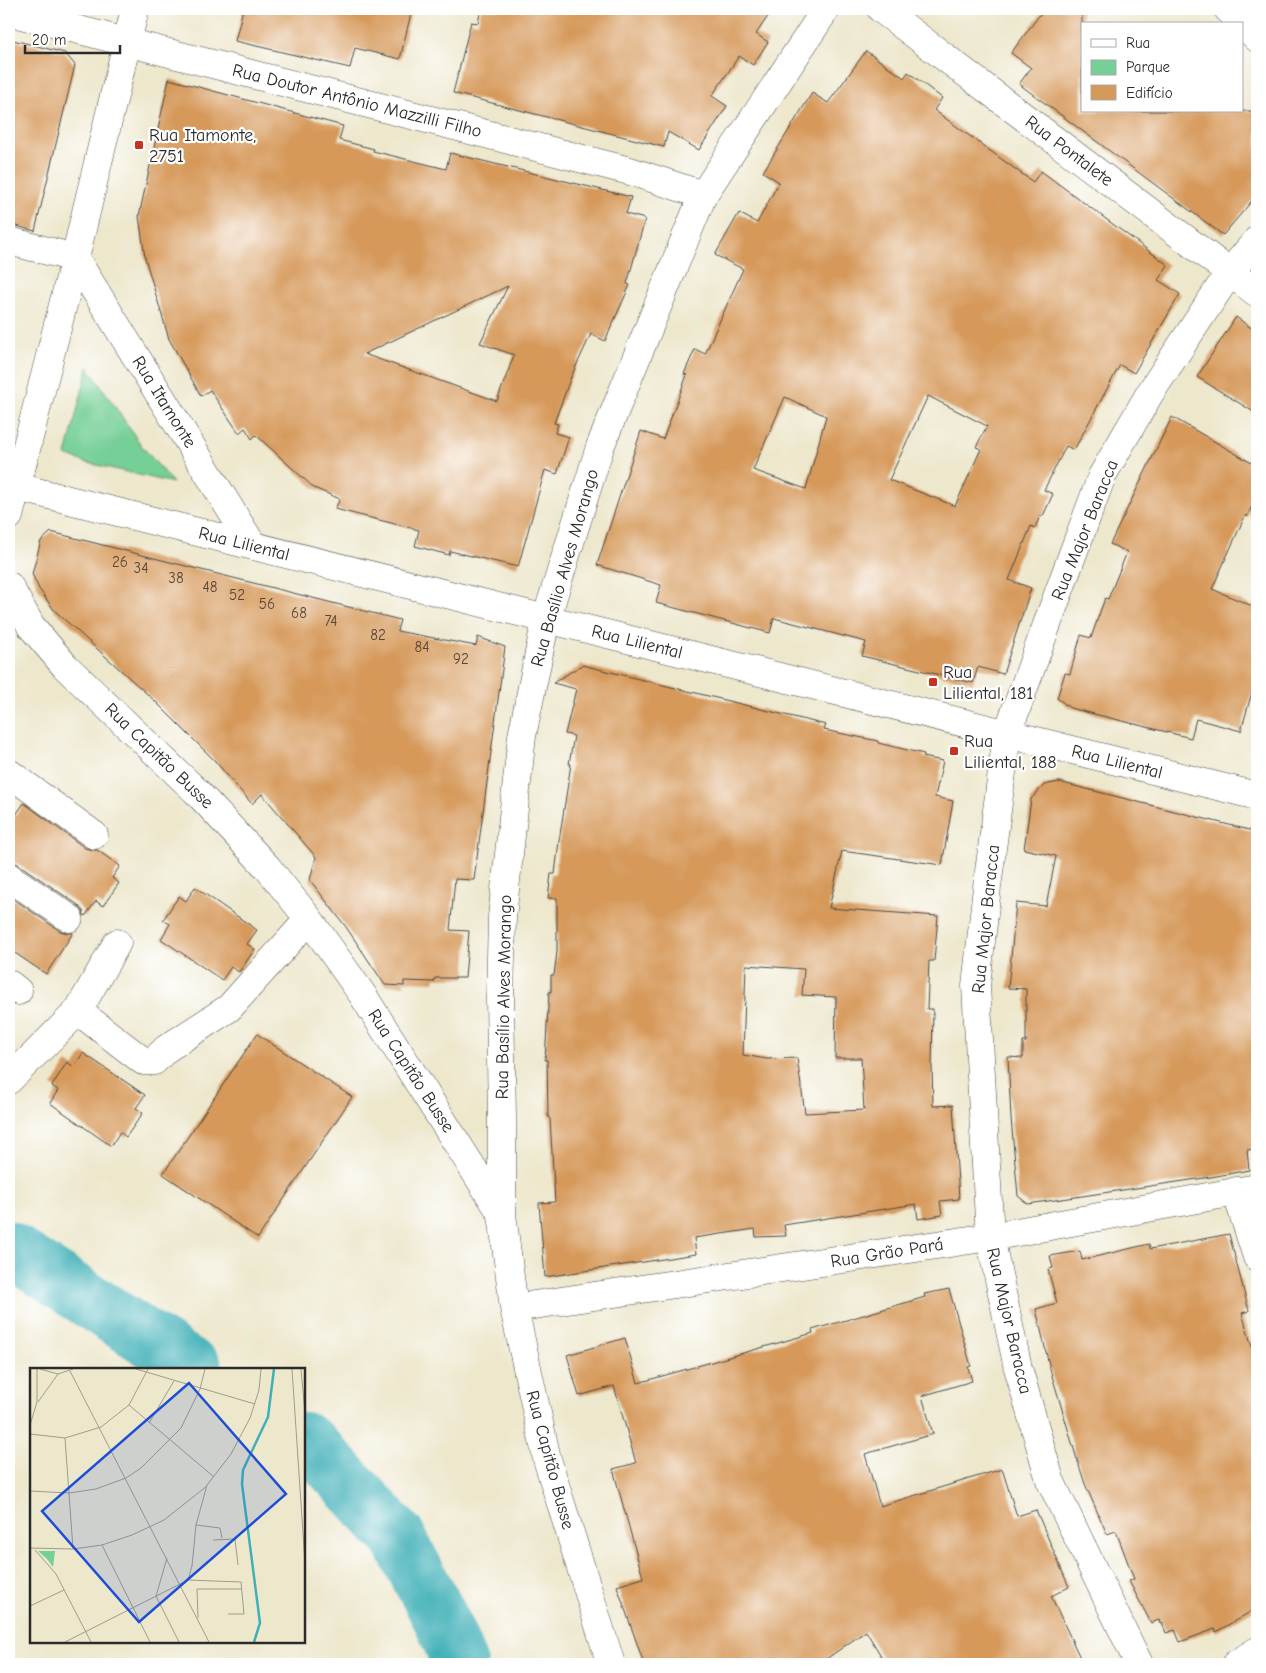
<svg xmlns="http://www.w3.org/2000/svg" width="1266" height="1673" font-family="'Comic Neue',sans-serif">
<rect width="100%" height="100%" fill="#fff"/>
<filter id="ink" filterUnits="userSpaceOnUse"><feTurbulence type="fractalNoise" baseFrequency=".02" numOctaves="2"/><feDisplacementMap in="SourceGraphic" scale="10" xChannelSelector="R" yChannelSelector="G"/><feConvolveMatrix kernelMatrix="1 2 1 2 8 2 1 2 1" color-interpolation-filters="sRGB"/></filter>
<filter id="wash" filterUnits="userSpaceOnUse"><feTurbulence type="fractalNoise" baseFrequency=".0096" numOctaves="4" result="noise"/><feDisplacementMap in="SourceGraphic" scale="20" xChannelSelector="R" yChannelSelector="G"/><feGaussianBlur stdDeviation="1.12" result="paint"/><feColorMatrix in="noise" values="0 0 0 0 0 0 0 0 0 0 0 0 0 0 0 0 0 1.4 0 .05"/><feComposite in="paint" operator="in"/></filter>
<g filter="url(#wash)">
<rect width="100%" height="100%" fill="#ede7cc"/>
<path fill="#75cf96" stroke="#507d60" d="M 88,367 L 141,445 L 173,483 L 84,462 L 66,455 Z"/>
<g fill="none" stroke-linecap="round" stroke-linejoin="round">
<path stroke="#3fb0b8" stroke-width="56" d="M 9,1249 L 195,1369
M 304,1440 L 313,1446 L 398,1537 L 442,1621 L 460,1664"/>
</g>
<g id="blocks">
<path fill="#d6995a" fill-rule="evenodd" d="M 243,9 L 412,9 L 400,59 L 355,48 L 350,68 L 235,41 Z
M 481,9 L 773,9 L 756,34 L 768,42 L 753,65 L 739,56 L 712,96 L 727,106 L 699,150 L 668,132 L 664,147 L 453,93 L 471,22 L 478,23 Z
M 1044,9 L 1082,9 L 1082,111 L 1257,111 L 1257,195 L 1223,235 L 1019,84 L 1031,68 L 1011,53 Z
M 9,39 L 65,53 L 75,65 L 35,231 L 9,224 Z
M 866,51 L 904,78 L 908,72 L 942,98 L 934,110 L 1033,182 L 1041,171 L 1168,265 L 1158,280 L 1180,294 L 1134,373 L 1120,365 L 1074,450 L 1066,446 L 1044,490 L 1053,494 L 1043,516 L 1040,516 L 1035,528 L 1031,526 L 1009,580 L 1031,588 L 1003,674 L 978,667 L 973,683 L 862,656 L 866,642 L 774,618 L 770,633 L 656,603 L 661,585 L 597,565 L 641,431 L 663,439 L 687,375 L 684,374 L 695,349 L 705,354 L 743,269 L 715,255 L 739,213 L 757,223 L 779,182 L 763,172 L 812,93 L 828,103 ZM 928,396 L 987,426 L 976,447 L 981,449 L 955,506 L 889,480 ZM 785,397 L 826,416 L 806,489 L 753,470 Z
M 169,79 L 343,126 L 339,140 L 374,149 L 373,151 L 446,169 L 450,153 L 631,197 L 626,214 L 645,219 L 627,284 L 630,285 L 605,341 L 591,334 L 571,377 L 554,423 L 558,424 L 555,433 L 569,437 L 557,474 L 545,470 L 518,567 L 450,551 L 449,555 L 415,546 L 419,530 L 335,509 L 340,499 L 314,488 L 256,435 L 252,439 L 245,428 L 239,433 L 210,390 L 201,396 L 169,339 L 145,258 L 139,216 ZM 508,286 L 480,343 L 514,355 L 497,401 L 364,354 Z
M 1236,317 L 1257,332 L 1257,414 L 1197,377 Z
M 1172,417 L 1257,466 L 1257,495 L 1247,517 L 1245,516 L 1212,589 L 1257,608 L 1257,693 L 1252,692 L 1241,731 L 1196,719 L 1191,738 L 1070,708 L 1057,698 L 1065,673 L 1070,674 L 1081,635 L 1091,638 L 1105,598 L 1108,599 L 1127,552 L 1110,544 Z
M 51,532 L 400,620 L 397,631 L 476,646 L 478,637 L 505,647 L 474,880 L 455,879 L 450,930 L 469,931 L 465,978 L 435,978 L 434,982 L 404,981 L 404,986 L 385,985 L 346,927 L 310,880 L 316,857 L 262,794 L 252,804 L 215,761 L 156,702 L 54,610 L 39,589 L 32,574 L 41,541 Z
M 582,665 L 826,725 L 824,730 L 878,741 L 878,743 L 924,754 L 923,757 L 943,761 L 935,797 L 953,801 L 942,865 L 842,851 L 829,908 L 938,916 L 934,961 L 929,961 L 927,1009 L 933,1009 L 932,1066 L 933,1106 L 953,1105 L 959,1199 L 940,1201 L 942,1215 L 918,1219 L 916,1204 L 784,1225 L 786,1236 L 756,1237 L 755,1229 L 694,1238 L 696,1254 L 545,1277 L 539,1203 L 555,1202 L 550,1119 L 548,1116 L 547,1060 L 545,1060 L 549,992 L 551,992 L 551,975 L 554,975 L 557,952 L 557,898 L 548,898 L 551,874 L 555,874 L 559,841 L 571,764 L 569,764 L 574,736 L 565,734 L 576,689 L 553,683 ZM 746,965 L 804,969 L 802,995 L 836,997 L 835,1058 L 861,1058 L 864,1110 L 805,1113 L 797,1058 L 767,1059 L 743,1055 Z
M 1059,782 L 1257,832 L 1257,1149 L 1247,1150 L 1249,1170 L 1211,1177 L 1028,1204 L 1018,1196 L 1011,1118 L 1008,1057 L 1023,1058 L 1023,1042 L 1026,1042 L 1026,989 L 1008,988 L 1012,947 L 1016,903 L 1046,906 L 1056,856 L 1024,849 L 1031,799 L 1044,785 Z
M 24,803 L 85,848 L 92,850 L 97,850 L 120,866 L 112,878 L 119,883 L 103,906 L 96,901 L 86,915 L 84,916 L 83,911 L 78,905 L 18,864 L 9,862 L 9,825 Z
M 195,887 L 257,930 L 247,944 L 255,949 L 239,972 L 231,967 L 222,980 L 161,939 L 170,924 L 163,920 L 179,896 L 186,901 Z
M 9,896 L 60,931 L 67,933 L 73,933 L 46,974 L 9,949 Z
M 257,1034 L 352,1097 L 258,1238 L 163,1174 Z
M 83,1053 L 145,1095 L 136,1108 L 143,1113 L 126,1137 L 120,1132 L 111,1146 L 50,1103 L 58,1090 L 52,1086 L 67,1062 L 74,1067 Z
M 1229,1234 L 1249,1311 L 1242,1313 L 1257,1364 L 1257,1608 L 1216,1632 L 1215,1629 L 1180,1642 L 1175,1630 L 1166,1633 L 1162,1623 L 1160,1624 L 1159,1620 L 1151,1623 L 1129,1581 L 1134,1579 L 1116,1531 L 1107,1534 L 1085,1484 L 1076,1456 L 1050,1369 L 1036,1309 L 1057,1303 L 1048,1269 L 1053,1268 L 1050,1256 L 1080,1251 L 1082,1260 L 1149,1244 L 1150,1249 Z
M 949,1289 L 971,1366 L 968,1367 L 972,1381 L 922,1396 L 933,1434 L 865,1454 L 880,1506 L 1002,1469 L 1017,1516 L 1036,1510 L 1069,1587 L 1051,1596 L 1083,1664 L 886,1664 L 866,1631 L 819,1664 L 644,1664 L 617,1586 L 643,1578 L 613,1469 L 636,1463 L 614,1386 L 579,1396 L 567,1355 L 625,1338 L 638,1383 L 813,1333 L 812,1330 L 925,1297 L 924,1294 Z"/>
</g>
</g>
<g filter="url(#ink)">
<use href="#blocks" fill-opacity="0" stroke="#484743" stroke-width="1"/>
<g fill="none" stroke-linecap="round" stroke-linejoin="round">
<defs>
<path id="minor" d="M 881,9 L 1257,293
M 1228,9 L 1257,38
M 9,12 L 630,171 L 703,195
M 9,241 L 75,258 L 253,546
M 9,485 L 1257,796
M 9,516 L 75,258 L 135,9
M 9,586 L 31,626 L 65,666 L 196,791 L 267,867 L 309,919 L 362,994 L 502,1214 L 514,1308 L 547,1459 L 611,1664
M 9,773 L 94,835
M 9,877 L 69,918
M 9,984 L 18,991
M 78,1011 L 143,1061 L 154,1061 L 166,1049 L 229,1008 L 309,919
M 9,1080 L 78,1011 L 117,943
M 1236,1191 L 1257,1257
M 502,1214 L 502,1118 L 500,998 L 502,917 L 522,736 L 546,619 L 600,447 L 703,195 L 826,9
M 514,1308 L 990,1237 L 1257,1188
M 1139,1664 L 1050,1480 L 1018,1368 L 990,1237 L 976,986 L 987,887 L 1007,734 L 1072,556 L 1102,476 L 1150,393 L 1230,272 L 1257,240
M 1236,1664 L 1257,1651"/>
</defs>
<use href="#minor" stroke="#484743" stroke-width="29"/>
<use href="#minor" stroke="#fff" stroke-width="28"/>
</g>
</g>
<g fill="#c8321e" stroke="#fff" stroke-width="2">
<rect x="134" y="140" width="10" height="10" rx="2.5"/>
<rect x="928" y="677" width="10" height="10" rx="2.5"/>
<rect x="949" y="746" width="10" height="10" rx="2.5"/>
</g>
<g text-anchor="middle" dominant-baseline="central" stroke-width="4.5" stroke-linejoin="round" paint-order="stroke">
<g font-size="15" fill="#564637">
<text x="120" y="562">26</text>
<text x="141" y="568">34</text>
<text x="176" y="578">38</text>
<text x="210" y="587">48</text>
<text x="237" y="595">52</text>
<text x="267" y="604">56</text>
<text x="299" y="613">68</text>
<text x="331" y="621">74</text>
<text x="378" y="635">82</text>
<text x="422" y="647">84</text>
<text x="461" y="659">92</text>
</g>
<g font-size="18" fill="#2b2b2b" stroke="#fff">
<text transform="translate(357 101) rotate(14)">Rua Doutor Antônio Mazzilli Filho</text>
<text transform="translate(1069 151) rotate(37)">Rua Pontalete</text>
<text transform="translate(164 402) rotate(58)">Rua Itamonte</text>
<text transform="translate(1085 530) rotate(-68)">Rua Major Baracca</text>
<text transform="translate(244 544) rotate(14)">Rua Liliental</text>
<text transform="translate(565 568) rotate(-74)">Rua Basílio Alves Morango</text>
<text transform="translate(637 642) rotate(14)">Rua Liliental</text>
<text transform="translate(159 756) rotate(44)">Rua Capitão Busse</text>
<text transform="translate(1117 762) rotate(14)">Rua Liliental</text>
<text transform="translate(986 919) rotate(-84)">Rua Major Baracca</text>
<text transform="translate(504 997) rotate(-89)">Rua Basílio Alves Morango</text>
<text transform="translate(411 1071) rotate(57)">Rua Capitão Busse</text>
<text transform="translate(887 1253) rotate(-9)">Rua Grão Pará</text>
<text transform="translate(1009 1321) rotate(77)">Rua Major Baracca</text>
<text transform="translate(550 1460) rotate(75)">Rua Capitão Busse</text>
</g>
<g font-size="18" fill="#2b2b2b" stroke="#fff" text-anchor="start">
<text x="149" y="135">Rua Itamonte,<tspan x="149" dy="21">2751</tspan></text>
<text x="943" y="672">Rua<tspan x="943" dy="21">Liliental, 181</tspan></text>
<text x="964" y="741">Rua<tspan x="964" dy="21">Liliental, 188</tspan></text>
</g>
</g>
<g transform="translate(30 1368)">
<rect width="275" height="275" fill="#ede7cc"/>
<path d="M 8,183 L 25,183 L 23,199 L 17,191 Z" fill="#75cf96"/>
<path fill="none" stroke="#3fb0b8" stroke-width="2.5" d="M 224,274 L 230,255 L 212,116 L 213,102 L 238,49 L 244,1"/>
<path fill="none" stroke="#9f9c8c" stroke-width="1" d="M 10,1 L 28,6 L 43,1M 106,1 L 225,36M 262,1 L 275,195M 271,1 L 275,45M 40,3 L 179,274M 8,34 L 28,6M 99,37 L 184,109M 119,55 L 144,13M 0,57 L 7,34 L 7,1M 0,66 L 35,70 L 71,59 L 99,37 L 118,1M 35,70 L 43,181M 0,123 L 39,125 L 66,121 L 96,110 L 111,100 L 151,60 L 170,21 L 175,1M 166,157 L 190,160 L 192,170M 183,172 L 205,171 L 208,197M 72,177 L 120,274M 0,180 L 43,181 L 72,177 L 102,167 L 134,152 L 177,118M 5,182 L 26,206 L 61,274M 137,190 L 126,228 L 149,274M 158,212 L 211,214 L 214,246 L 198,246M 0,238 L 34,222M 168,250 L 167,221 L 212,221M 35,274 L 158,212 L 162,198 L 166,157 L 177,117 L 201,86 L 220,50 L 229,22 L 231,1"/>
<path fill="#1d4ed8" fill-opacity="0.15" stroke="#1d4ed8" stroke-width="2.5" d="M 159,15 L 256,126 L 109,254 L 12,143 Z"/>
<rect width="275" height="275" fill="none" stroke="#2b2b2b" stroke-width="2.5"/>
</g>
<rect width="1266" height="1673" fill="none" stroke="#fff" stroke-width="30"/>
<rect x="1081" y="22" width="162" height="90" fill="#ffffff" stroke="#aaaaaa"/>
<rect x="1091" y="39" width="25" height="8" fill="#ffffff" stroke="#aaaaaa"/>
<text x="1126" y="48" font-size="15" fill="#2b2b2b">Rua</text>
<rect x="1091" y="60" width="25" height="15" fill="#75cf96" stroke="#aaaaaa"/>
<text x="1126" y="72" font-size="15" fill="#2b2b2b">Parque</text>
<rect x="1091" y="85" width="25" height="15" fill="#d6995a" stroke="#aaaaaa"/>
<text x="1126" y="98" font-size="15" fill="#2b2b2b">Edifício</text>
<path d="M25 45v8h95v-8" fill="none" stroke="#2b2b2b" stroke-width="2.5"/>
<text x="32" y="45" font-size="15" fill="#2b2b2b" stroke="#ffffff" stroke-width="4" paint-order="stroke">20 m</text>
</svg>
